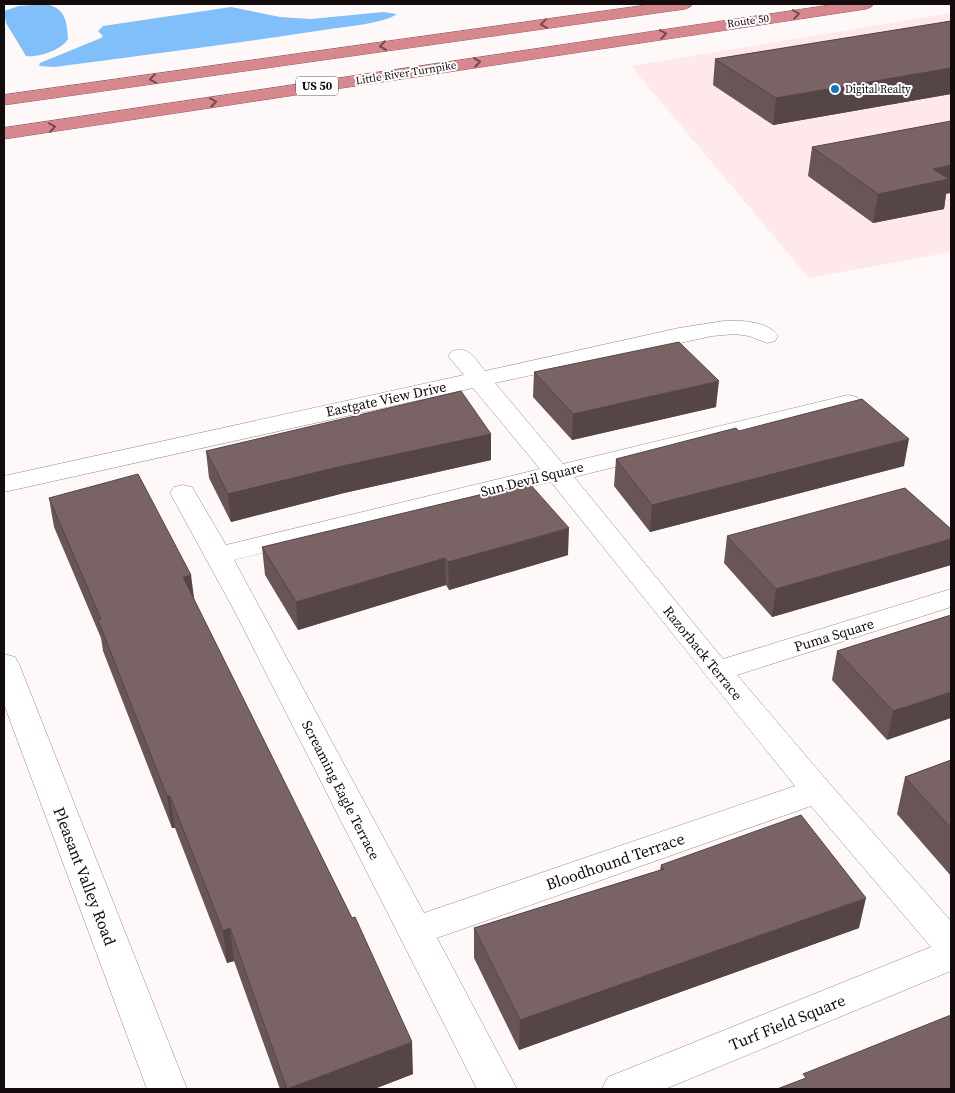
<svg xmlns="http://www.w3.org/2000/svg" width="955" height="1093" font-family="'Source Serif 4',serif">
<rect width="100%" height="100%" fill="#fef8f8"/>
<path fill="#fee8e9" d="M 951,13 L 951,252 L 809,278 L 631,66 Z"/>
<path fill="#81bffa" d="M 46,4 C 65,8 67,21 68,39 C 62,50 37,58 26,56 L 6,23 L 4,11 L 19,6 Z
M 231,7 L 280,17 L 311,19 L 383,12 L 397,14 C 383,24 341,27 323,30 C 233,44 143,55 54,67 L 39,66 L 40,63 L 101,38 L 103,36 L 98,31 L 103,26 Z"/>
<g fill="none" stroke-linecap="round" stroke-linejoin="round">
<defs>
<path id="minor" d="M 724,321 C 740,320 768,321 778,336 L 775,341 L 767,343 L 749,336 L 735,334 L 712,336 L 495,383 L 563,464 L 848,395 L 857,397 L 860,402 L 857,407 L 574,477 L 723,659 L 951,589 L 951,607 L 737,675 L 829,783 L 951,921 L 951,971 L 665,1089 L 602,1089 L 608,1077 L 931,947 L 811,806 L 437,938 L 517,1089 L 477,1089 L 234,610 L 170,493 L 174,487 L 183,485 L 192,487 L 226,545 L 540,469 L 473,388 L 4,492 L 4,476 L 464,375 L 448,356 L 452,351 C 470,346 474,358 485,371 L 679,328 ZM 551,482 L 795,786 L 424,913 L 234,560 Z
M 4,654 L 15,657 L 19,664 L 187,1089 L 147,1089 L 4,704 Z"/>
<path id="highway" d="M 654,4 L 693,4 L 690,7 L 685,9 L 4,105 L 4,95 Z
M 837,4 L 874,4 L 871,7 L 866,9 L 4,139 L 4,128 Z"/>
</defs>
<use href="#minor" stroke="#9f8788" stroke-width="1"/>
<use href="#highway" stroke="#935c61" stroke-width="1"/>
<use href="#minor" fill="#fff" fill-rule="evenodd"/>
<use href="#highway" fill="#d7888f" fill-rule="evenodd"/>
</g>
<path fill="#695557" d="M 951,21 L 951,94 L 773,125 L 713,85 L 715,59 Z
M 812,147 L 946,194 L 944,209 L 873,223 L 808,176 Z
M 534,372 L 716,407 L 572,440 L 533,397 Z
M 739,431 L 904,466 L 650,532 L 614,486 L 616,459 Z
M 491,434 L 491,460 L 344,493 L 231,522 L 209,478 L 206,451 Z
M 49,498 L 194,599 L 413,1074 L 374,1089 L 280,1089 L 234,961 L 227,963 L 175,828 L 172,828 L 103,651 L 101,638 L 54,527 Z
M 951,529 L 951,565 L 772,617 L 724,563 L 727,536 Z
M 262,547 L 568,555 L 449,590 L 446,585 L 298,630 L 265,575 Z
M 951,615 L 887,740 L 832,680 L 837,651 Z
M 951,760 L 951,876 L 897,814 L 905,777 Z
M 661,865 L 859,928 L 519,1050 L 474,958 L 474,928 L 660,870 Z"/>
<path fill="#554547" d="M 951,68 L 951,94 L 773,125 L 776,98 Z
M 951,165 L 951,193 L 946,194 L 944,209 L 873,223 L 878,194 L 933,169 Z
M 719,381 L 716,407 L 572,440 L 573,414 Z
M 491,434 L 491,460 L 344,493 L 231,522 L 228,494 L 342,466 Z
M 909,439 L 904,466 L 650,532 L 652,505 Z
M 569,528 L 568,555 L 449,590 L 448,562 Z
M 951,539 L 951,565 L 772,617 L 776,589 Z
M 445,558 L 446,585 L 298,630 L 296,602 Z
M 191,575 L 195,605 L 183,577 Z
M 951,692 L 951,718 L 887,740 L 893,711 Z
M 167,796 L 170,796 L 175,828 L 172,828 Z
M 866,898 L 859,928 L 519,1050 L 520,1020 Z
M 230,928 L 234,961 L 227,963 L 223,931 Z
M 412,1042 L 413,1074 L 374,1089 L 287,1089 Z"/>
<path fill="#7a6365" stroke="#554547" d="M 951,21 L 951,68 L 776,98 L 715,59 Z
M 951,121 L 951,165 L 933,169 L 949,179 L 878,194 L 812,147 Z
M 679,342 L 719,381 L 573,414 L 534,372 Z
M 461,391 L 491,434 L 342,466 L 228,494 L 206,451 Z
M 862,399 L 909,439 L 652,505 L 616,459 L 736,428 L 739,431 Z
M 138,474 L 191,575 L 183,577 L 352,918 L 355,917 L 412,1042 L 287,1089 L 230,928 L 223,931 L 170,796 L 167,796 L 98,620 L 101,619 L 49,498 Z
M 529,483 L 569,528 L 448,562 L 445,558 L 296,602 L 262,547 Z
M 905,488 L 951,529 L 951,539 L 776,589 L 727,536 Z
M 951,615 L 951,692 L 893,711 L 837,651 Z
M 951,760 L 951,828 L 905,777 Z
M 801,815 L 866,898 L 520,1020 L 474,928 L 664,869 L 661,865 Z
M 951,1015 L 951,1089 L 777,1089 L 806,1078 L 803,1074 Z"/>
<defs><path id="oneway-chevron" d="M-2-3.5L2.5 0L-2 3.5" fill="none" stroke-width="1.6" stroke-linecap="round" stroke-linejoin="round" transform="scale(1.25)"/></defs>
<g stroke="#764a4e">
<use href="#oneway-chevron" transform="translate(796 14) rotate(-8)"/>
<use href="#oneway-chevron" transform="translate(544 24) rotate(173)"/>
<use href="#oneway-chevron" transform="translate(663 34) rotate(-10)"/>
<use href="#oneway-chevron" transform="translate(383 46) rotate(172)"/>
<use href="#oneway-chevron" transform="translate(477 62) rotate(-9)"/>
<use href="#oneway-chevron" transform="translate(153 79) rotate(172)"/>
<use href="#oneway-chevron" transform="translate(213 102) rotate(-9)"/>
<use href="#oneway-chevron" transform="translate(52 127) rotate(-9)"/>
</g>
<circle fill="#1277c3" stroke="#fff" stroke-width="2" cx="835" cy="89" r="5"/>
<g text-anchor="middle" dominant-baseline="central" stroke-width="4" stroke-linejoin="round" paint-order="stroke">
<g font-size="11" fill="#140b0c" stroke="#fff">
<text transform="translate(748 21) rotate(-8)">Route 50</text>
<text transform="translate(406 73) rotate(-9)">Little River Turnpike</text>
</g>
<g font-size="11" fill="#140b0c" stroke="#fff" text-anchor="start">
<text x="845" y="89">Digital Realty</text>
</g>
<rect fill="#fff" stroke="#5a5455" stroke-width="1" x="296" y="76.5" width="42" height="19" rx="4"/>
<g font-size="12" font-weight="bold" fill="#140b0c">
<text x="317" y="86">US 50</text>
</g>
<g font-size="14" fill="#140b0c" stroke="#fff">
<text transform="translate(386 399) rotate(-12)">Eastgate View Drive</text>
<text transform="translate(532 479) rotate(-14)">Sun Devil Square</text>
<text transform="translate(834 635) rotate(-17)">Puma Square</text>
<text transform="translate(703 653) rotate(51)">Razorback Terrace</text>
<text transform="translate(341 790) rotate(63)">Screaming Eagle Terrace</text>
</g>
<g font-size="16" fill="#140b0c" stroke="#fff">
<text transform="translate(615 861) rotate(-19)">Bloodhound Terrace</text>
<text transform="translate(85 876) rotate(69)">Pleasant Valley Road</text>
<text transform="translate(787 1022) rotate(-22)">Turf Field Square</text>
</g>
</g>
<rect width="955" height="1093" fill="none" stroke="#140b0c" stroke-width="10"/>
</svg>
